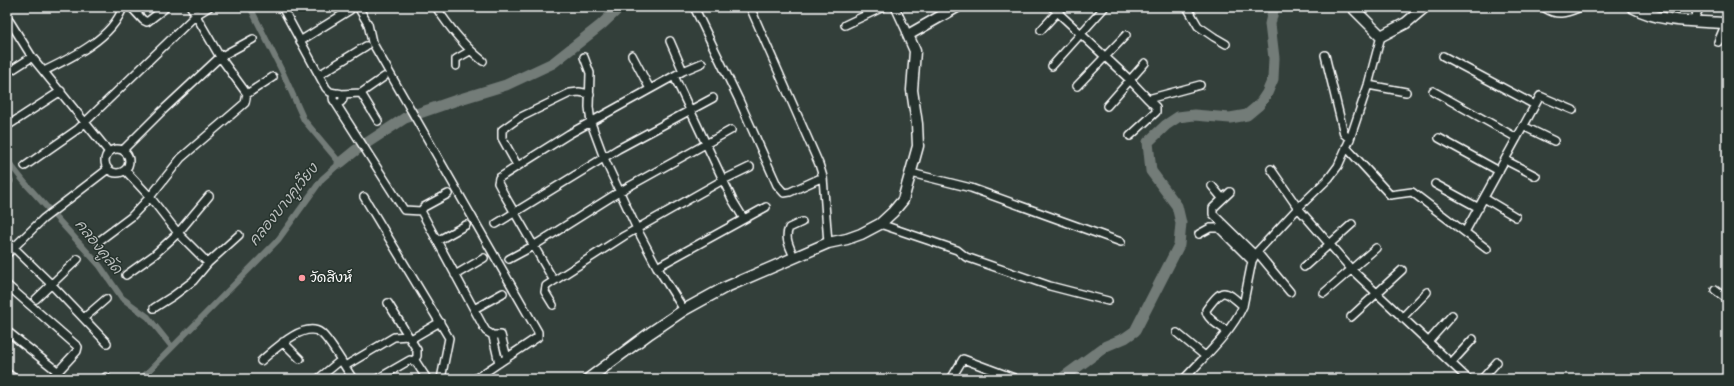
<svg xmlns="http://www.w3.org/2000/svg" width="1734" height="386" font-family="Mynerve,'Playpen Sans Thai',sans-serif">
<rect width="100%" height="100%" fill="#333f3a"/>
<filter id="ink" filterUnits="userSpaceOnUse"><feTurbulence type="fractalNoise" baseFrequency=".025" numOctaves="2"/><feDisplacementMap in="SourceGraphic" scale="8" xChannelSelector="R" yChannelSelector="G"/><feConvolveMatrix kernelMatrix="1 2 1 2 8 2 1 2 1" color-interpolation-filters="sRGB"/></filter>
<g filter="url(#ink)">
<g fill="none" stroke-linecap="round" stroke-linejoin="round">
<path stroke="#737b78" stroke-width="6" d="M 7,160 L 25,183 L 100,266 L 122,298 L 148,317 L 172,347
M 141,379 L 278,240 L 322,179 L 340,163 L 304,120 L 283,73 L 250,7"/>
<path stroke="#737b78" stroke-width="11" d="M 340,163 L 356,150 L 405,118 L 457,100 L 506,85 L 553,63 L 601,25 L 620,7
M 1061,379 L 1106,346 L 1125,338 L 1135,331 L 1179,245 L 1181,223 L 1177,206 L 1151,171 L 1148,142 L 1166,125 L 1178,117 L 1194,115 L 1230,118 L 1247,115 L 1259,105 L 1267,93 L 1273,79 L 1274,58 L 1270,24 L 1274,7"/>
<defs>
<path id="street" d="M 131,7 L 143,20 L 147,22 L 164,9
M 282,7 L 326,88 L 330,92 L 335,93
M 358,7 L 368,24 L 372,42 L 538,332 L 538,337 L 475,379
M 436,7 C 449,27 464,46 483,61
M 694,7 L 739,100 L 777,185 L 784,193 L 790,192 L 823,177
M 750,7 L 819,164 L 823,177 L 828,243
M 895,7 L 908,35
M 1052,7 L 1130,80 L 1148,99 L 1200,85
M 1187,7 L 1198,26 L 1214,37 L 1226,44
M 7,17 L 32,57 L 109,152
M 1693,21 L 1700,7
M 845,25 L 883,7
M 1041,30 L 1062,7
M 300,41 L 350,10
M 670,41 L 683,71
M 1718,42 L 1726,23
M 632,55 L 650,89
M 1325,55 L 1344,134 L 1350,139
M 1443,56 L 1535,105
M 584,57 L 590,73 L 589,107 L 591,123 L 604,158 L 637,229 L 657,267 L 684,310
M 456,66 L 456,59 L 470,51
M 1052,66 L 1104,8
M 44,71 C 71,58 113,38 123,7
M 7,73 L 32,57
M 319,75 L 366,46
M 674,76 L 733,201 L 744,219
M 1368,85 L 1406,92
M 1077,86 L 1126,35
M 1433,91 L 1517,138
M 361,93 L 378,121
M333 98a5 5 0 1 1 10 0a5 5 0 1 1-10 0Z
M 247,94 L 273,77
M 341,94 L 361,93 L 384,77
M 335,102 L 404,210 L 421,211 L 483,326 L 486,331 L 494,336
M 1107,106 L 1145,63
M 7,126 L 61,91
M 1523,126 L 1554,141
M 1130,136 L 1156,112 L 1156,107 L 1148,99
M 1439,138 L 1499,171
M 1346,147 L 1390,195 L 1412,192 L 1487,249
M105 161a12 12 0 1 1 24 0a12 12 0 1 1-24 0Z
M 123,150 L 161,112 L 220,57 L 253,39
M 1505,160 L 1536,176
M 517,165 L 502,138 L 502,130 L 519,118 L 570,93 L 579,92 L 590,94
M 25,166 L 78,129 L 196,15 L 209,7
M 1271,169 L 1298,208 L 1352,270 L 1468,379
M 125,170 L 150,197 L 178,233 L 208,263
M 911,173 L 971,188 L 1121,242
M 7,182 L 8,181
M 1435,184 L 1479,208
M 1212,186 L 1222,198
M 1230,192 L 1213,208 L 1213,214 L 1255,255
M 364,197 L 449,338 L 441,379
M 1484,198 L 1516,217
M 421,211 L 424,207 L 448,194
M 496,224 L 618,149 L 713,98
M 880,224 L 957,250 L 966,257 L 1050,286 L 1108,301
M 1465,232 L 1540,96 L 1573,110
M 1199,234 L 1210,228 L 1219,228 L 1252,261
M 7,241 L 51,284 L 107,343
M 99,241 L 131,217 L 150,197 L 181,158 L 245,103 L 247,94 L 220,57 L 191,7
M 437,241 L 466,225
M 1257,252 L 1290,292
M 7,254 L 43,219 L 108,169
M 794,257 C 790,247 784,238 789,228 L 802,222
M 509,259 L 535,245 L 619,192 L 731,130
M 657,267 L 766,207
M 1304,267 L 1352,224
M 126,275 L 154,255 L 178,233 L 209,196
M 455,275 L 484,258
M 554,281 L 505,196 L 498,183 L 499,178 L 569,134 L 683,71 L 702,63
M 7,285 L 78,347 L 77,351 L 51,379
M 1715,290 L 1727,299
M 1324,293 L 1376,248
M 36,299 L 78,259
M 388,303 L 417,350 L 417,356 L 414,361
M 553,305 L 545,292 L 546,286 L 624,236 L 723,180 L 750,167
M 154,308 L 173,296 L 193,281 L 208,263 L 239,235
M 474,309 L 503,293
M 1351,317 L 1402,270
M 84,318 L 106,299
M 1402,318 L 1427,292
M 7,331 L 57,371
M 1227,331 C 1220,326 1206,319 1206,310 C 1223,287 1224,289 1243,306
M 1177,333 L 1205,356
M 411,339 L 440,322
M 1429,341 L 1452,315
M 283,342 L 300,359
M 261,361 C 273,351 304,320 321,333 C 330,340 346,369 353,379
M 499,363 L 493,337 L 495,335 L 501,335 L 507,358
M 1451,363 L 1473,339
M 345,366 L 394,337 L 408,336
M 7,373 L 15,379
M 104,379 L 106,377
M 318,379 L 341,360
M 377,379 L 410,360 L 416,362 L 427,379
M 951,379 L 963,359 L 1014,378
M 1184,379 C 1203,358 1231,333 1243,306 L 1252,261 L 1257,252 L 1298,208 L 1329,178 L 1338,166 L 1350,139 L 1368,85 L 1381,36
M 1482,379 L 1497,362"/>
<path id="secondary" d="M 1352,7 L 1381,36 L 1406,23 L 1425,7
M 1546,7 C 1557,14 1565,12 1577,7
M 1632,7 C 1662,23 1694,21 1727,23
M 588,379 L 650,333 L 684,310 L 724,288 L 828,243 L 847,239 L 861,234 L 880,224 L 893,212 L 903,200 L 918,146 L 917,124 L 912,90 L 915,51 L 908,35 L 957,7"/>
</defs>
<use href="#street" stroke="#fff" stroke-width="10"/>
<use href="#secondary" stroke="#fff" stroke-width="13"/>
<use href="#street" stroke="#26332d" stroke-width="7"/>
<use href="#secondary" stroke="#26332d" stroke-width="10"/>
</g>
</g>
<circle fill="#ff9aa2" stroke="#26332d" stroke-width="1.5" cx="302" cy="278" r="4"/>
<g text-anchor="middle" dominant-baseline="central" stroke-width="3" stroke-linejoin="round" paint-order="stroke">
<g font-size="14" fill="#fff" stroke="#26332d" text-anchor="start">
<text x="310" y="278">วัดสิงห์</text>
</g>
<g font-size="15" font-style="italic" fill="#b9bdbc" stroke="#26332d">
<text transform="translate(284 205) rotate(-51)">คลองบางคูเวียง</text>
<text transform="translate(98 247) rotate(51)">คลองคูลัด</text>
</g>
</g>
<rect width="1734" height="386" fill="none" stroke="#26332d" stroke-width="24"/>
<rect x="12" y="12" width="1710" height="362" fill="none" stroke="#fff" stroke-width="1.5" filter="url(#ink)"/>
</svg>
